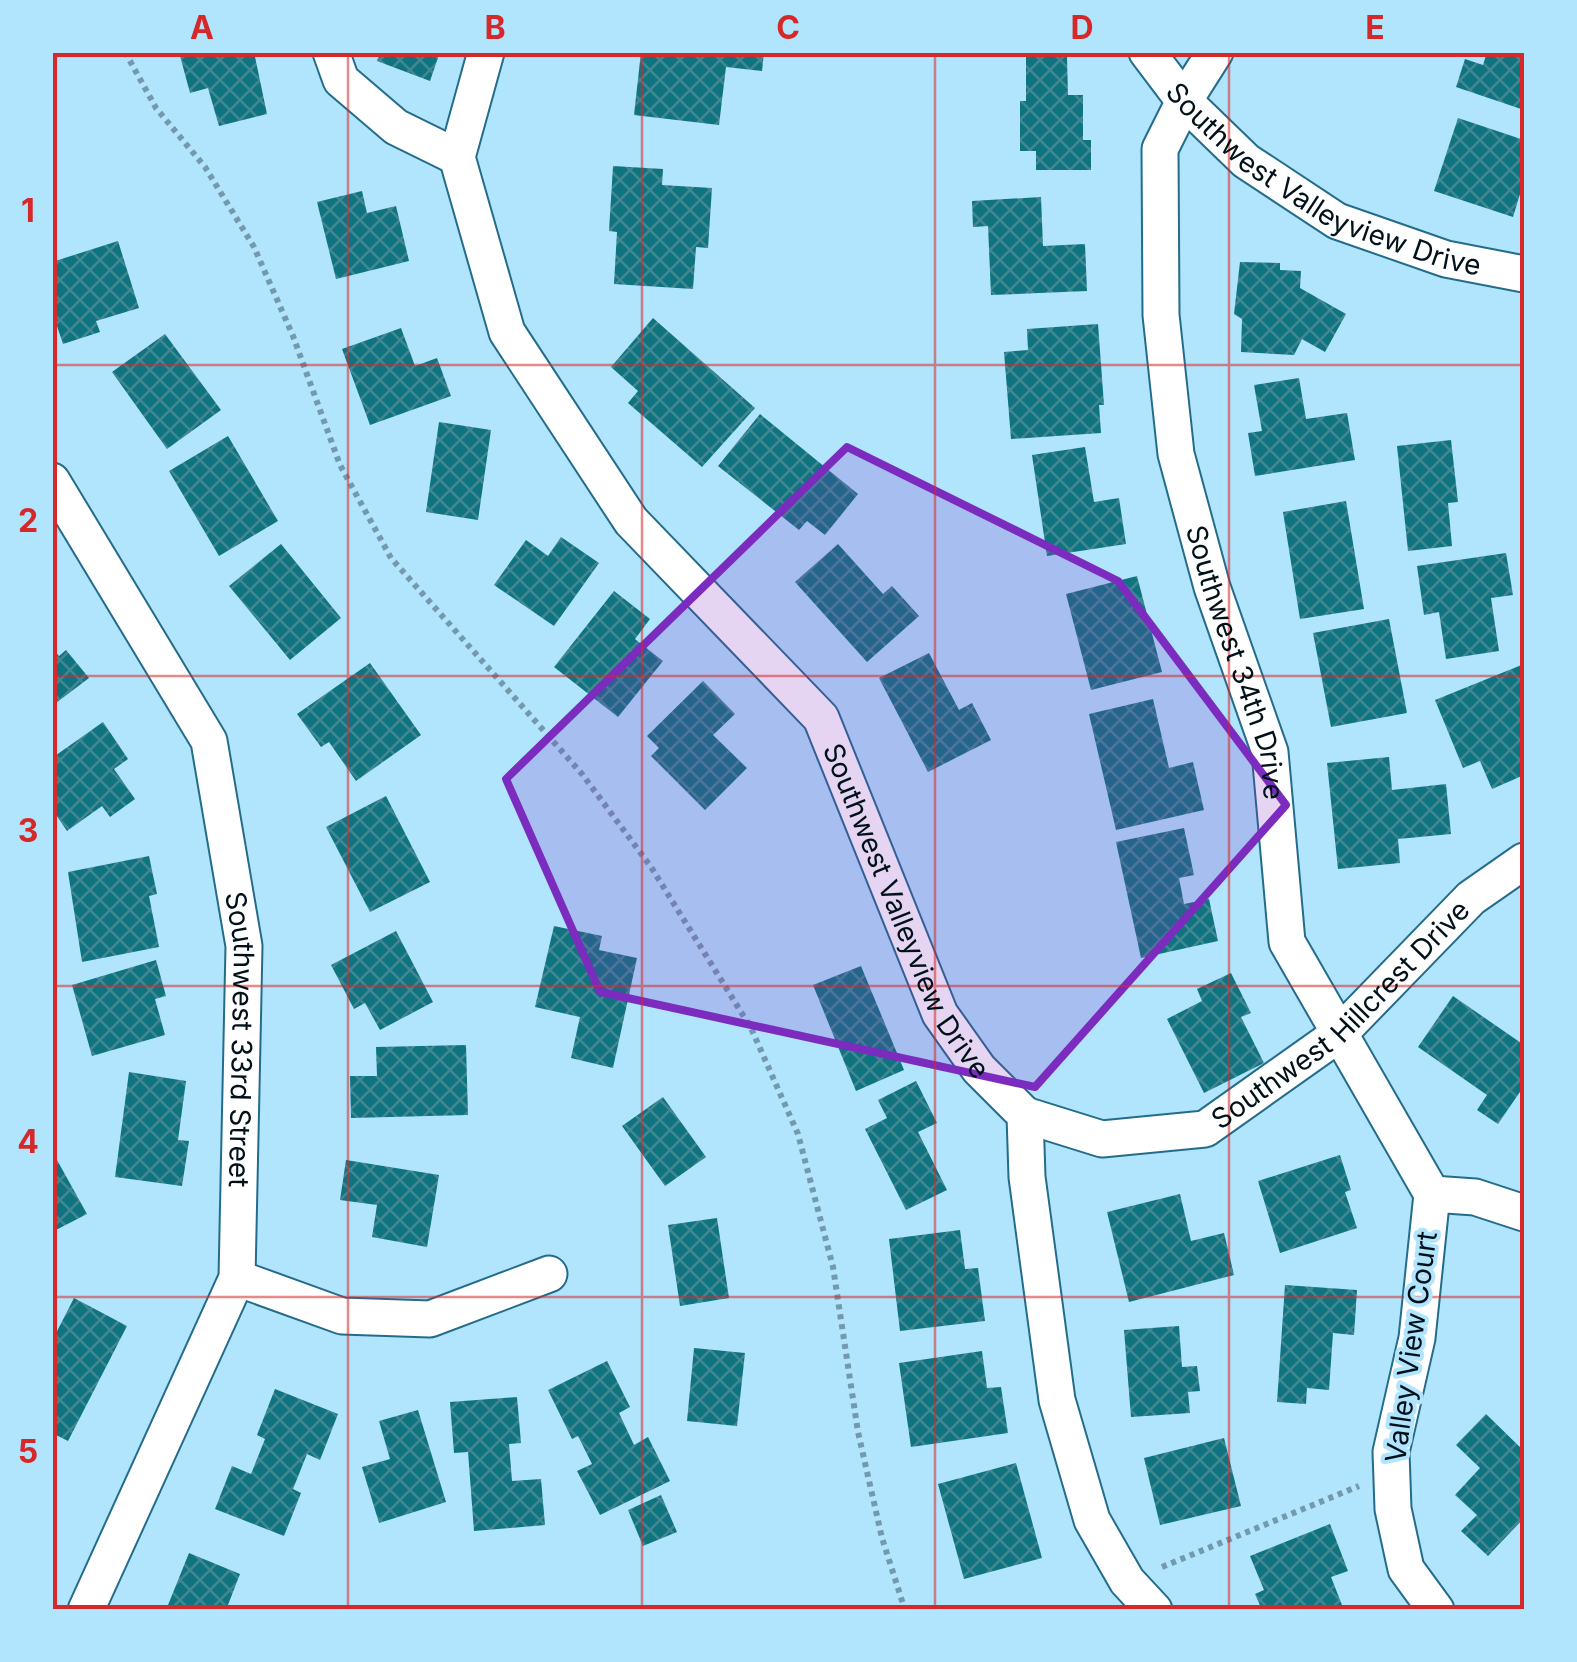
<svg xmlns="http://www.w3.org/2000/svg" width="1577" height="1662" font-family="Inter,sans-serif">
<defs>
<pattern id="building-cross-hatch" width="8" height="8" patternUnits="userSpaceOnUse" patternTransform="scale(2.5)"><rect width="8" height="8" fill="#107380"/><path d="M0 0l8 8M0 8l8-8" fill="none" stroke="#418891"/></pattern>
</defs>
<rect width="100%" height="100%" fill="#b1e4fd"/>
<path fill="url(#building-cross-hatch)" d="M 179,52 L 254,52 L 267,114 L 219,126 L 208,88 L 190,93 Z
M 380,52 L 440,52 L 430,81 L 377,61 Z
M 641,52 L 764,52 L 762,71 L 726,67 L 719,125 L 634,115 Z
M 1487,52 L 1524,52 L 1524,110 L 1456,87 L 1465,59 L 1483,65 Z
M 1026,57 L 1067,57 L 1068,95 L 1083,95 L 1083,140 L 1091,140 L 1091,170 L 1036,170 L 1036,151 L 1020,151 L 1020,101 L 1026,101 Z
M 1458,118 L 1524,140 L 1524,181 L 1513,217 L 1434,191 Z
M 613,166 L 663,169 L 662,185 L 712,188 L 708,248 L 696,247 L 693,289 L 614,284 L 617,232 L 609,231 Z
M 362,191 L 367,213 L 396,206 L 409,261 L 336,279 L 317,202 Z
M 1041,197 L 1043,246 L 1085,244 L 1087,291 L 991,295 L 988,226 L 973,227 L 972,201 Z
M 118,241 L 139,308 L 96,321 L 100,332 L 63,344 L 52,311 L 52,262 Z
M 1240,262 L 1280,263 L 1280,270 L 1301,271 L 1300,288 L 1346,314 L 1325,352 L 1302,339 L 1294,355 L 1241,352 L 1242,319 L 1234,314 Z
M 653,318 L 755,408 L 702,467 L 628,403 L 638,391 L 611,367 Z
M 1098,324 L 1104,405 L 1099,405 L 1101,433 L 1011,439 L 1004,352 L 1028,350 L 1027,329 Z
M 401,328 L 415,366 L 437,358 L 451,396 L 370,425 L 342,349 Z
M 165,334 L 221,410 L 167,449 L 112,372 Z
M 1299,378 L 1306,419 L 1347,413 L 1355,460 L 1255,476 L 1248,433 L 1262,431 L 1254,385 Z
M 760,414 L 858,494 L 825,535 L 807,521 L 799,530 L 718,466 Z
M 439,422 L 491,430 L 478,520 L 426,512 Z
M 228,436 L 278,521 L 219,556 L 169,471 Z
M 1451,440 L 1458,502 L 1448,503 L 1452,546 L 1408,551 L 1397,446 Z
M 1085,447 L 1094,502 L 1119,498 L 1126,544 L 1047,556 L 1032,455 Z
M 1346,501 L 1364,609 L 1300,619 L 1283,512 Z
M 561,537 L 599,563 L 554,626 L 494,585 L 526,540 L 548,556 Z
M 281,544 L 341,618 L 290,660 L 229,586 Z
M 838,544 L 883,594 L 892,586 L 919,616 L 867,662 L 795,582 Z
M 1506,553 L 1513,595 L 1491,598 L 1499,651 L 1446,659 L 1439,612 L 1424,615 L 1417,566 Z
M 1137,576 L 1162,672 L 1091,690 L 1066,594 Z
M 614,591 L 650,619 L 635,639 L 663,661 L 618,717 L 554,667 Z
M 1389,619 L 1407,713 L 1331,727 L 1313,633 Z
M 52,648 L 59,656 L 66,650 L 89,678 L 52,706 Z
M 929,653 L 959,710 L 972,703 L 991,740 L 928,772 L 879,678 Z
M 370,663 L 421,735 L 356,781 L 329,742 L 321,747 L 297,714 Z
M 1524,664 L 1524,775 L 1492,789 L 1480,761 L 1463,768 L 1435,700 Z
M 703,681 L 735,714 L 713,735 L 747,768 L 705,810 L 651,756 L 659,748 L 647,736 Z
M 1153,699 L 1169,768 L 1193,762 L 1204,810 L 1116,830 L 1089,714 Z
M 103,722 L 128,759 L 114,769 L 135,799 L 110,817 L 102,806 L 67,831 L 52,809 L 52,758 Z
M 1389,757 L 1392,790 L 1446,784 L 1451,834 L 1398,839 L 1400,863 L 1338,869 L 1327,763 Z
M 386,796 L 430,882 L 370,912 L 326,827 Z
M 1184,828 L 1194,875 L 1179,878 L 1184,904 L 1209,899 L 1218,941 L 1141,958 L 1116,842 Z
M 149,856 L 157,894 L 149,896 L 159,947 L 82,962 L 68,872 Z
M 554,926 L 602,936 L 599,950 L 637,958 L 613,1068 L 571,1058 L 580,1017 L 535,1007 Z
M 396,931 L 433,1002 L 380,1030 L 365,1003 L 354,1009 L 331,965 Z
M 156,960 L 166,996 L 155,999 L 165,1035 L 92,1056 L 72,985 Z
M 861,966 L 904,1070 L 856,1091 L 813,985 Z
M 1231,973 L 1251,1013 L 1241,1017 L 1264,1063 L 1204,1093 L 1167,1019 L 1202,1001 L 1197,989 Z
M 1453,996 L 1524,1045 L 1524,1086 L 1498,1124 L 1477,1110 L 1487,1095 L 1418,1047 Z
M 466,1045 L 468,1115 L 351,1118 L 350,1076 L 377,1076 L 376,1047 Z
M 129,1072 L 186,1081 L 178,1140 L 189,1141 L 182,1186 L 115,1177 Z
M 916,1081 L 937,1123 L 918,1132 L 947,1190 L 906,1210 L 865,1129 L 887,1118 L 878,1100 Z
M 663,1097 L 706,1157 L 665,1186 L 622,1126 Z
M 52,1151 L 87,1214 L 52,1232 Z
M 1340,1155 L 1351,1190 L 1345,1192 L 1357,1228 L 1280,1253 L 1258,1181 Z
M 346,1160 L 439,1175 L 427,1247 L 372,1237 L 377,1205 L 340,1200 Z
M 1180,1194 L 1191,1241 L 1224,1233 L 1234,1275 L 1129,1302 L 1107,1212 Z
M 717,1218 L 729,1298 L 680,1306 L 668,1225 Z
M 960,1230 L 965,1269 L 978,1268 L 985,1321 L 900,1331 L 889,1239 Z
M 1285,1285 L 1357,1290 L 1354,1335 L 1333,1333 L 1329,1390 L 1307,1388 L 1306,1404 L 1277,1402 Z
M 74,1298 L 127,1326 L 68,1441 L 52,1433 L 52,1341 Z
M 1179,1326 L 1182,1367 L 1197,1366 L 1200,1391 L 1188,1392 L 1190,1413 L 1131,1417 L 1124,1330 Z
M 694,1348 L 745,1353 L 737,1426 L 687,1421 Z
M 982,1351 L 987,1388 L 1001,1387 L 1008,1433 L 911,1447 L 899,1363 Z
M 607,1361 L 630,1407 L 619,1413 L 634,1445 L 648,1437 L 670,1481 L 600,1515 L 577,1471 L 592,1464 L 578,1436 L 572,1439 L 548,1390 Z
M 275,1389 L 338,1414 L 320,1460 L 307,1454 L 293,1489 L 301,1493 L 284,1536 L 215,1509 L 232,1466 L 251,1474 L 265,1439 L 257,1435 Z
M 517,1397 L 521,1443 L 509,1444 L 512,1481 L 541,1479 L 545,1525 L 474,1531 L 468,1452 L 454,1453 L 450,1402 Z
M 418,1410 L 446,1502 L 379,1523 L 362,1467 L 390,1459 L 379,1421 Z
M 1486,1414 L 1524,1451 L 1524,1518 L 1488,1556 L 1461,1531 L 1477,1515 L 1455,1495 L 1480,1468 L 1456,1445 Z
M 1224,1438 L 1241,1506 L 1160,1525 L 1144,1458 Z
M 1016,1463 L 1042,1558 L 964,1579 L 938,1484 Z
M 661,1495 L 677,1532 L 643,1546 L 628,1510 Z
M 1330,1524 L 1348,1571 L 1331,1577 L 1344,1610 L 1262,1610 L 1255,1594 L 1264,1590 L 1250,1556 Z
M 189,1553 L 240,1574 L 226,1610 L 166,1610 Z"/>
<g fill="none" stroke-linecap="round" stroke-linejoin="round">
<defs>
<g id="minor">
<path d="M 331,52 L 341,80 L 396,127 L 457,157"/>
<path id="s1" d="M 486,52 L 457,157 L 507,332 L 631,521 L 821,718 L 940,1014 L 979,1069 L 1025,1115 L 1027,1177 L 1057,1400 L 1092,1520 L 1127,1581 L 1154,1610"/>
<path id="s2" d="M 1147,52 L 1184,101 L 1246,161 L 1337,221 L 1446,259 L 1524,274"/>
<path id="s3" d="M 1215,52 L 1184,101 L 1160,149 L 1161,315 L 1176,454 L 1212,587 L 1270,752 L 1287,942 L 1432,1194"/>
<path id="s4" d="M 52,481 L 209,741 L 244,946 L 237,1278 L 86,1610"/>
<path id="s5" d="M 1025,1115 L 1102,1139 L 1205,1129 L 1339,1034 L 1471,898 L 1524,861"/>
<path d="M 1432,1194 L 1417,1338 L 1391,1452 L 1393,1509 L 1406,1569 L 1436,1610"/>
<path d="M 1432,1194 L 1475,1197 L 1524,1213"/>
<path d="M 237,1278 L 342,1316 L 430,1319 L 549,1274"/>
</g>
</defs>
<use href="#minor" stroke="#236c8a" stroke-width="39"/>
<path stroke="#7399ad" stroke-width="6" stroke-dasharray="5 5" stroke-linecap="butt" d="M 125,52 L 156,108 L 205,167 L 254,247 L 293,336 L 340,465 L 391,558 L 582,774 L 651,867 L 751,1028 L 798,1134 L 833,1267 L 858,1432 L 882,1538 L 905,1610
M 1162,1567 L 1359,1486"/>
<use href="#minor" stroke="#fff" stroke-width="35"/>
</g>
<path fill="#7b2cbf" fill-opacity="0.2" stroke="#7b2cbf" stroke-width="8" stroke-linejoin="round" d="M 847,447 L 1118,581 L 1286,805 L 1035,1087 L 600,992 L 506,779 Z"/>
<path fill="none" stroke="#d62828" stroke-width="2.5" stroke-opacity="0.55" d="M 348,52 L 348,1610M 642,52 L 642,1610M 935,52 L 935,1610M 1229,52 L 1229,1610M 52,365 L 1524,365M 52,676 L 1524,676M 52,986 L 1524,986M 52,1297 L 1524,1297"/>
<g text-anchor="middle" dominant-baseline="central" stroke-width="8" stroke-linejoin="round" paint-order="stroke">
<g font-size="28" fill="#01111a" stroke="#b1e4fd">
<text stroke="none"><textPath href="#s2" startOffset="225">Southwest Valleyview Drive</textPath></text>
<text stroke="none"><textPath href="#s3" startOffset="635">Southwest 34th Drive</textPath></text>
<text stroke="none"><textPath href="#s1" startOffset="1002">Southwest Valleyview Drive</textPath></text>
<text stroke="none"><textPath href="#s5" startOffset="362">Southwest Hillcrest Drive</textPath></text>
<text stroke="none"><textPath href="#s4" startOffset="605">Southwest 33rd Street</textPath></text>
<text transform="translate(1411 1347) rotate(-82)">Valley View Court</text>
</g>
</g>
<rect width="1577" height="1662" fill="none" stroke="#b1e4fd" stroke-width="110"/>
<rect x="55" y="55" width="1467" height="1552" fill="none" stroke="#d62828" stroke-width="4"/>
<g font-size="32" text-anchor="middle" font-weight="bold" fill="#d62828">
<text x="202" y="39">A</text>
<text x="495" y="39">B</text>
<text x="788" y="39">C</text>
<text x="1082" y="39">D</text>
<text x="1375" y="39">E</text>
<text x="28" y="222">1</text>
<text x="28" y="532">2</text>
<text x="28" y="842">3</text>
<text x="28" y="1153">4</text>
<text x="28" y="1463">5</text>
</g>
</svg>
